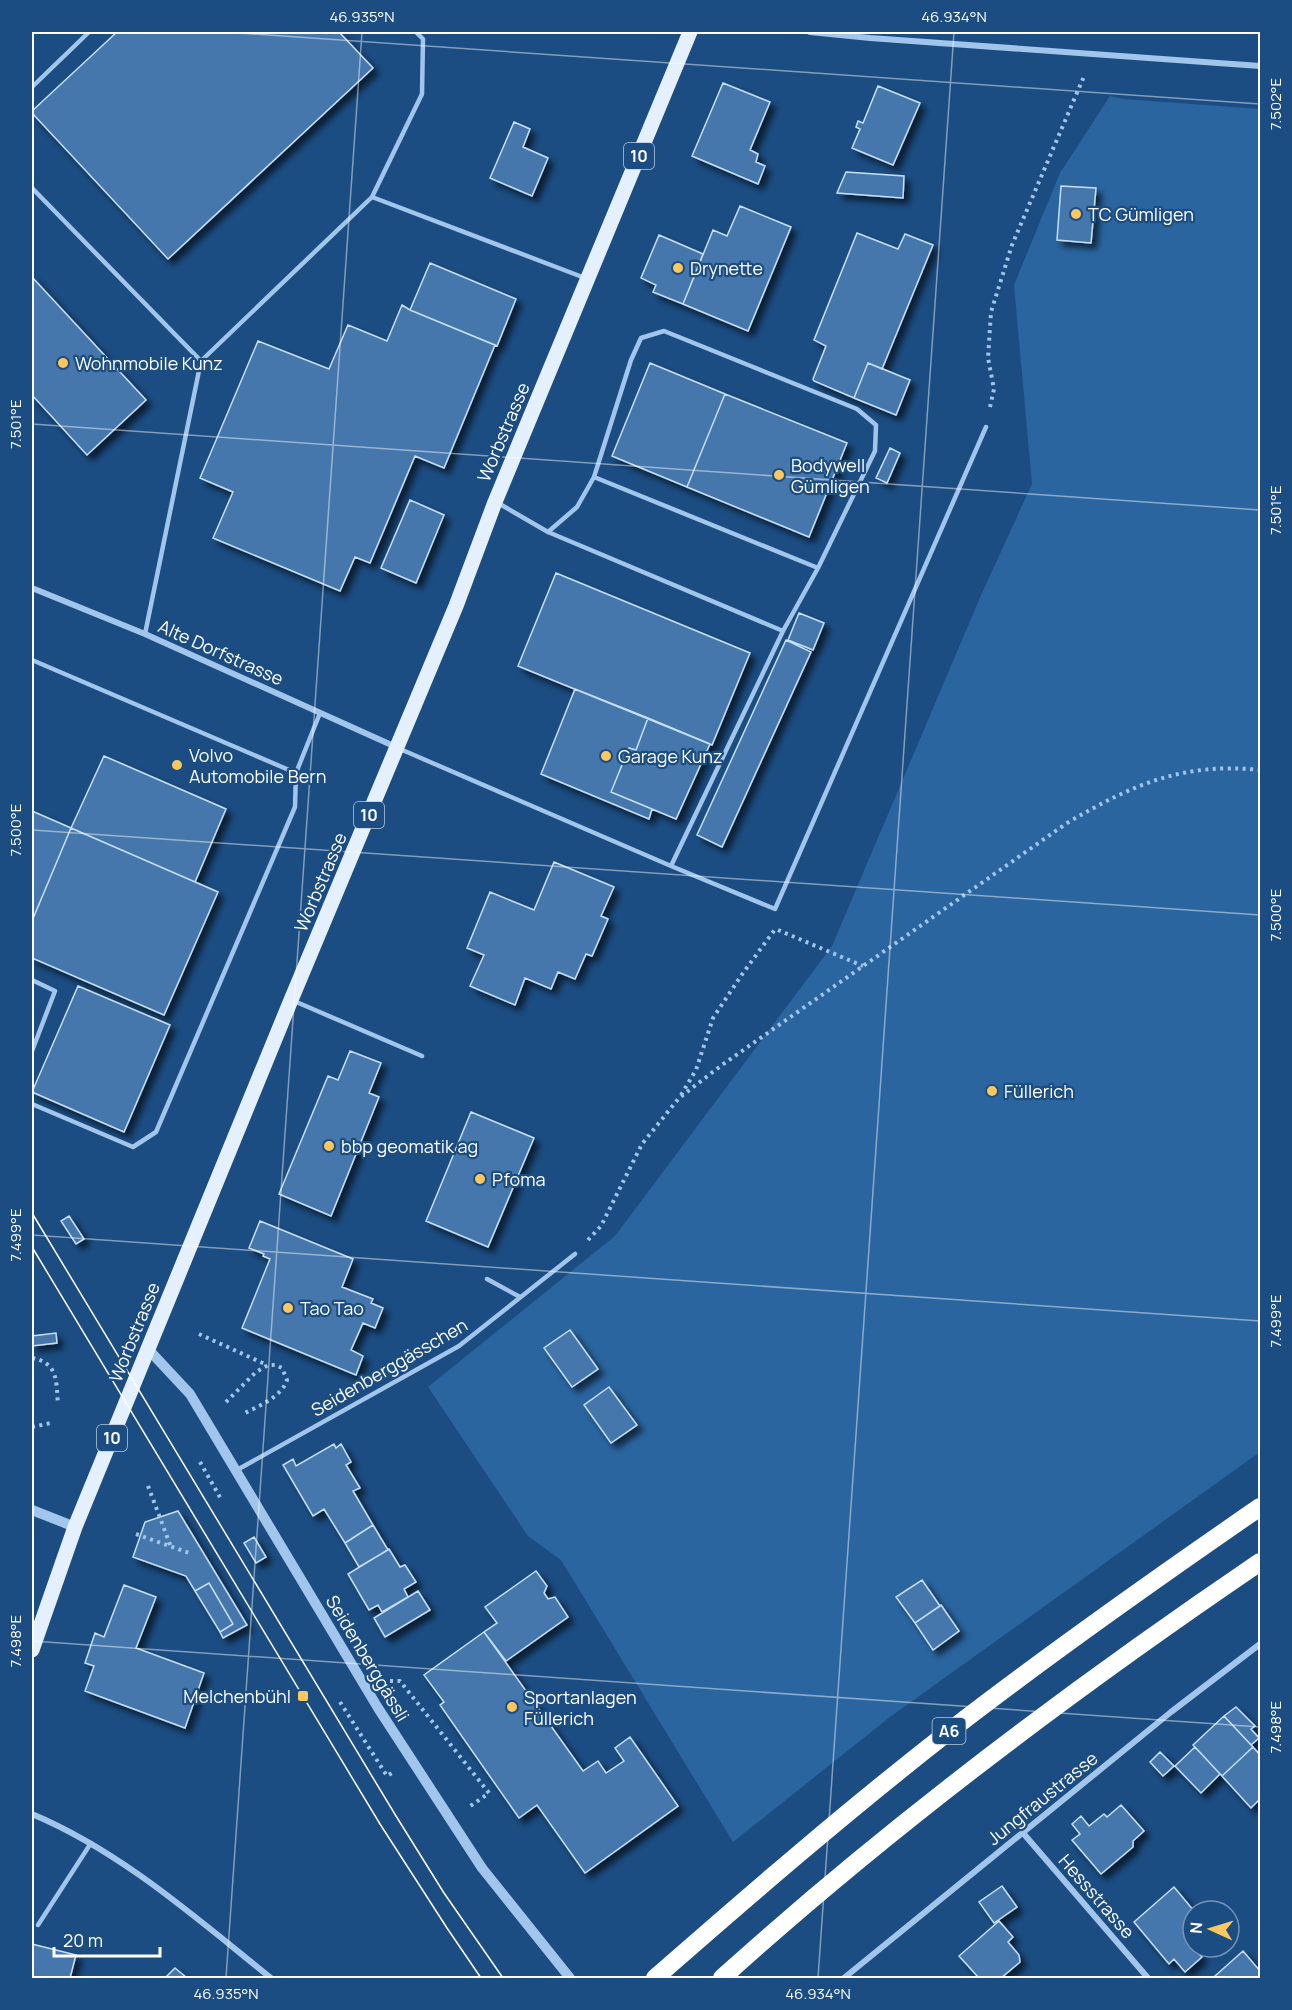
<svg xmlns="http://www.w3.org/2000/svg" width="1292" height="2010" font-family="Manrope,sans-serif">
<defs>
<filter id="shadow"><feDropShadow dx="5.5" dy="5.5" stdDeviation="3" flood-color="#0009"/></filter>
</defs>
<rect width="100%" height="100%" fill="#1b4d83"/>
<path fill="#2a65a0" d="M 1110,96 L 1123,99 L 1260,109 L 1260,1452 L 890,1717 L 733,1842 L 561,1560 L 528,1536 L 428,1387 L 615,1236 L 832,946 L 982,593 L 1032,484 L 1014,285 L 1060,173 Z"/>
<path fill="#4477ad" stroke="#c6dff8" stroke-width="1.5" filter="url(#shadow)" d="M 117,32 L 339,32 L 373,68 L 168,259 L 32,113 L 32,111 Z
M 723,83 L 770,102 L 750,150 L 758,154 L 756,162 L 765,166 L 758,184 L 692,156 Z
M 878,86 L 920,103 L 893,165 L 852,148 L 860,129 L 856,127 L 858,121 L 863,123 Z
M 514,122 L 530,129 L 523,147 L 548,158 L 532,196 L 490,178 Z
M 846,172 L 904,176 L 903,198 L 837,193 Z
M 1061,186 L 1096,188 L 1091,243 L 1057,240 Z
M 740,206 L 791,227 L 748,331 L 683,304 L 713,230 L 727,236 Z
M 857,233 L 898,249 L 905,234 L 933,245 L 882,369 L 868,363 L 854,398 L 814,381 L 813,379 L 826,346 L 814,340 Z
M 659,235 L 703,254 L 683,304 L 653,292 L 656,285 L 641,278 Z
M 430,263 L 516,299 L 497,346 L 410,310 Z
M 32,277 L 146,400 L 87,455 L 32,395 Z
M 402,305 L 410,310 L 495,345 L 444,468 L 415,456 L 370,563 L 355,557 L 340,591 L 213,538 L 233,492 L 200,478 L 258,341 L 329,369 L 348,325 L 387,341 Z
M 650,363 L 725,394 L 687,487 L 612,456 Z
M 868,363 L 910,380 L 896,415 L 854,398 Z
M 725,394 L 847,443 L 809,537 L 687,487 Z
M 890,448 L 900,453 L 887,483 L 876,478 Z
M 410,500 L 444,515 L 416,583 L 381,568 Z
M 556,573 L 750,653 L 712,745 L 518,666 Z
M 799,613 L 824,623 L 813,650 L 788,640 Z
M 786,640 L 811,652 L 722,847 L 697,835 Z
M 575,689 L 648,718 L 636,750 L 629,748 L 611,792 L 652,809 L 649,819 L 541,774 Z
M 648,718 L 710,744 L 676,819 L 611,792 L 629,748 L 636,750 Z
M 104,756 L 226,809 L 195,882 L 71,828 Z
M 32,811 L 71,828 L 32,921 Z
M 71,828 L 218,892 L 164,1015 L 32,958 L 32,921 Z
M 554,862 L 614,887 L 601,916 L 608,919 L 592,956 L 586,954 L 575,979 L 558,972 L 551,989 L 525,978 L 515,1005 L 470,986 L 484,955 L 467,948 L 490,892 L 534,910 Z
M 78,986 L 170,1025 L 124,1132 L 32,1092 Z
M 350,1051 L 381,1063 L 369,1093 L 379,1097 L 331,1216 L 279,1194 L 328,1076 L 338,1080 Z
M 471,1112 L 534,1138 L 488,1247 L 426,1221 Z
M 69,1216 L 84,1239 L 76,1244 L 61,1221 Z
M 260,1221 L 353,1259 L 342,1287 L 373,1299 L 371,1303 L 383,1308 L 375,1328 L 363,1323 L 351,1350 L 363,1356 L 356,1375 L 242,1328 L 270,1259 L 263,1256 L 264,1254 L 249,1248 Z
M 570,1330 L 598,1369 L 572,1387 L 544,1348 Z
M 56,1333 L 57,1343 L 32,1346 L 32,1336 Z
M 609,1387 L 637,1425 L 611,1443 L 584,1405 Z
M 334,1444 L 336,1448 L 341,1444 L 351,1462 L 346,1465 L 360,1488 L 353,1491 L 373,1525 L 345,1543 L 324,1509 L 313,1516 L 283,1465 L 293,1459 L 296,1466 Z
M 178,1511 L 247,1625 L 223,1638 L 220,1632 L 233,1624 L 209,1583 L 195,1591 L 186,1576 L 133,1557 L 145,1522 Z
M 373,1525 L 388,1550 L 359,1567 L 345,1543 Z
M 254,1537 L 266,1557 L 256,1563 L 244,1543 Z
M 389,1549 L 400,1567 L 405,1565 L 416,1582 L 404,1589 L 408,1597 L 382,1612 L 378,1605 L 369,1610 L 348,1574 Z
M 536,1571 L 547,1586 L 544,1593 L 548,1599 L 555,1597 L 568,1617 L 506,1661 L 484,1632 L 497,1623 L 485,1607 Z
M 922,1580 L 940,1606 L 915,1623 L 896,1597 Z
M 209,1583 L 233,1624 L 220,1632 L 195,1591 Z
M 124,1585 L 156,1597 L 136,1648 L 204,1673 L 185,1728 L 85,1691 L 94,1666 L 85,1663 L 95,1633 L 104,1637 Z
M 418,1591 L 430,1610 L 385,1637 L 374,1618 Z
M 941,1605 L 959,1631 L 933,1650 L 915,1623 Z
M 484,1632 L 583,1771 L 598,1761 L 606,1773 L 624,1761 L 615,1748 L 630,1737 L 678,1806 L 585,1873 L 537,1805 L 519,1818 L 440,1705 L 444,1702 L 424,1675 Z
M 1236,1707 L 1255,1726 L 1251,1729 L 1259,1738 L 1251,1745 L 1224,1716 Z
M 1224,1716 L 1253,1747 L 1222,1776 L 1193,1745 Z
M 1195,1747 L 1220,1774 L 1201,1793 L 1175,1766 Z
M 1253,1747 L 1260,1755 L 1260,1799 L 1251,1808 L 1222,1776 Z
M 1160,1752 L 1174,1766 L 1163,1776 L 1150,1762 Z
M 1121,1805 L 1144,1831 L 1133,1841 L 1133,1847 L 1101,1874 L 1072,1840 L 1080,1834 L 1072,1824 L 1081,1816 L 1089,1826 L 1104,1814 L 1107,1817 Z
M 1002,1886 L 1017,1907 L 994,1923 L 979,1902 Z
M 1174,1887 L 1194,1911 L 1193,1947 L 1202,1957 L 1185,1972 L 1174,1959 L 1169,1964 L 1134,1922 Z
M 999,1921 L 1013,1937 L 1008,1942 L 1019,1955 L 1020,1962 L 1001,1978 L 979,1978 L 959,1956 Z
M 32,1944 L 76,1955 L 70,1978 L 32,1978 Z
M 1243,1951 L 1260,1971 L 1260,1978 L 1217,1978 L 1215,1976 Z
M 175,1968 L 187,1978 L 165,1978 Z"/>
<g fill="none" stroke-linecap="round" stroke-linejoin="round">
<path stroke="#a1c5eb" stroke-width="4" stroke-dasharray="3 4.5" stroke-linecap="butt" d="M 990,407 L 994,389 L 988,358 L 991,312 L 1012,245 L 1085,74
M 778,930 L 863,966
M 681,1095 L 696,1070 L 713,1018 L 743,973 L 776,928
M 588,1240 L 601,1226 L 642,1144 L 679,1098 L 722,1065 L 1067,823 C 1132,785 1182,762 1260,770
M 199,1334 L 267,1365
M 32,1358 C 59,1363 56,1382 58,1405
M 226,1402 L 256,1372 L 268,1365 L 276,1365 L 282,1368 L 287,1380 C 281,1398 258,1406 243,1414
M 32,1427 L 51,1423
M 200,1462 L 221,1499
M 148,1486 L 171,1547
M 136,1534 L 192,1554
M 390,1681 L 400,1681 L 489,1793 L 469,1807
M 340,1702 L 387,1776 L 392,1773"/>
<path stroke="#a1c5eb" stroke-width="4.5" d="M 416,32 L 423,39 L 422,94 L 372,197 L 585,278
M 32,87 L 89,32
M 32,188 L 201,361
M 498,503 L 548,532 L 783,631
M 548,532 L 577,507 L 594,477
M 145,634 L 201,361 L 372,197
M 32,660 L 296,773 L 320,713
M 400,749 L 671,866 L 775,909 L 986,427
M 671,866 L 783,631 L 818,568 L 875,451 L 876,425 L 857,409 L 664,331 L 641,338 L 631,360 L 594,477 L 818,568
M 32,980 L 55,991 L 32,1051
M 294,1001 L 422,1056
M 32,1104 L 133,1147 L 156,1132 L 295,807 L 296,773
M 487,1279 L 520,1297
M 237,1470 L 459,1346 L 575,1254
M 38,1925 L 91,1843"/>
<path stroke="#a1c5eb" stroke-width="6" d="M 810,32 L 870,38 L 1260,66
M 32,588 L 145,634 L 396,747
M 32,1814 C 122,1852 196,1918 271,1978
M 1023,1833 L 1148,1978
M 844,1978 L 1171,1712 L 1260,1644"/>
<path stroke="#a1c5eb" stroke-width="10" d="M 148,1349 L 190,1394 L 378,1708 L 482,1868 L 570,1978
M 32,1510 L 75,1527"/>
<path stroke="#e5f0ff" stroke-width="15" d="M 32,1650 L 75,1527 L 291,1000 L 456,606 L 495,502 L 690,32"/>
<path stroke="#fff" stroke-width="18" d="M 655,1978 C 751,1894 847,1811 947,1733 C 1049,1654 1154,1580 1260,1507
M 722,1978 C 890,1826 1073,1689 1260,1562"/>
<path stroke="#fff" stroke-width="1.5" d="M 32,1213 L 396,1816 L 444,1893 L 503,1978
M 32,1247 L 380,1824 L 447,1928 L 481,1978"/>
</g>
<path fill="none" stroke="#fff" stroke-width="1.5" stroke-opacity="0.45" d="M 225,32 L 1260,104M 32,424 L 1260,510M 32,830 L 1260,915M 32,1235 L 1260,1321M 32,1641 L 1260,1727M 226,1978 L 362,32M 818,1978 L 954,32"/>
<g fill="#fcc75d" stroke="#1b4d83" stroke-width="2">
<circle cx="1076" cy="214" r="6"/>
<circle cx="678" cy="268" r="6"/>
<circle cx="63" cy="363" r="6"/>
<circle cx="779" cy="475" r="6"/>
<circle cx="606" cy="756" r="6"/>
<circle cx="177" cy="765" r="6"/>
<circle cx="992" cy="1091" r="6"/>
<circle cx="329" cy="1146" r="6"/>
<circle cx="480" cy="1179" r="6"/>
<circle cx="288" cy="1308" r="6"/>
<rect x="297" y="1690" width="12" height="12" rx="3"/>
<circle cx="512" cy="1707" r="6"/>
</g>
<g text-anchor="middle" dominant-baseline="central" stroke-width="4.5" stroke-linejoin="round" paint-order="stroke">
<g fill="#1b4d83" stroke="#bbcada" stroke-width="1.5">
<rect x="624" y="143" width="30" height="26" rx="4.5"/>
<rect x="354" y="802" width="30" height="26" rx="4.5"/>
<rect x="97" y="1425" width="30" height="26" rx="4.5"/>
<rect x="932.5" y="1718" width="33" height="26" rx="4.5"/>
</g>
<g font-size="16" font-weight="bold" fill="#fff">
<text x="639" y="156">10</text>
<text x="369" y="815">10</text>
<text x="112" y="1438">10</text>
<text x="949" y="1731">A6</text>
</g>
<g font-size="18" fill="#fff" stroke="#1b4d83" text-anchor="start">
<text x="1088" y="214">TC Gümligen</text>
<text x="690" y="268">Drynette</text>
<text x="75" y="363">Wohnmobile Kunz</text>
<text x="791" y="465">Bodywell<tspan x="791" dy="21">Gümligen</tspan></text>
<text x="189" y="755">Volvo<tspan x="189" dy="21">Automobile Bern</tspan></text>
<text x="618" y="756">Garage Kunz</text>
<text x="1004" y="1091">Füllerich</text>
<text x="341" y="1146">bbp geomatik ag</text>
<text x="492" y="1179">Pfoma</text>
<text x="300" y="1308">Tao Tao</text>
<text x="291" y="1696" text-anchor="end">Melchenbühl</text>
<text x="524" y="1697">Sportanlagen<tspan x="524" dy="21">Füllerich</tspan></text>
</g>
<g font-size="18" fill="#fff" stroke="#1b4d83">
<text transform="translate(503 432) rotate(-67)">Worbstrasse</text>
<text transform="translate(221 652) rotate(24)">Alte Dorfstrasse</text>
<text transform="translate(320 882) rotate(-67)">Worbstrasse</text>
<text transform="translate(134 1332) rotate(-68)">Worbstrasse</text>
<text transform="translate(389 1367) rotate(-30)">Seidenberggässchen</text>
<text transform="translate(368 1658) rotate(59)">Seidenberggässli</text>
<text transform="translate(1042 1798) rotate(-39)">Jungfraustrasse</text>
<text transform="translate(1097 1896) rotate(49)">Hessstrasse</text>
</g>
</g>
<rect width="1292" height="2010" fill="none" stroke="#1b4d83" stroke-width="66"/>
<g transform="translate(1211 1929) rotate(274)"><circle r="28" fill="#1b4d83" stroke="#7694b5" stroke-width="1.5"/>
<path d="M0-4.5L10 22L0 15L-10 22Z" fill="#fcc75d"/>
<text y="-9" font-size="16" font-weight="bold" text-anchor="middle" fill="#ffffff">N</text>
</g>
<path d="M54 1947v9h106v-9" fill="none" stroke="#ffffff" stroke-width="3"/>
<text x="63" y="1947" font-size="18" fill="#ffffff" stroke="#1b4d83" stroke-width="4.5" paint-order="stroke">20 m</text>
<rect x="33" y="33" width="1226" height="1944" fill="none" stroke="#fff" stroke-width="2"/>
<g font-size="15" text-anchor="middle" fill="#fff">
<text x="362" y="22">46.935°N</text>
<text x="954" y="22">46.934°N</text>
<text transform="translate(1276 104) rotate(-90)" y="5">7.502°E</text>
<text transform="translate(16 424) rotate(-90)" y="5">7.501°E</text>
<text transform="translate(1276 510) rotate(-90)" y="5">7.501°E</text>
<text transform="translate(16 830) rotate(-90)" y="5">7.500°E</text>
<text transform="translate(1276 915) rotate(-90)" y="5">7.500°E</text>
<text transform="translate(16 1235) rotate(-90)" y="5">7.499°E</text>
<text transform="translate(1276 1321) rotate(-90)" y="5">7.499°E</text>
<text transform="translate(16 1641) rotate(-90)" y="5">7.498°E</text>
<text transform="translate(1276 1727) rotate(-90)" y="5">7.498°E</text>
<text x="226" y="1999">46.935°N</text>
<text x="818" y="1999">46.934°N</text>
</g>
</svg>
